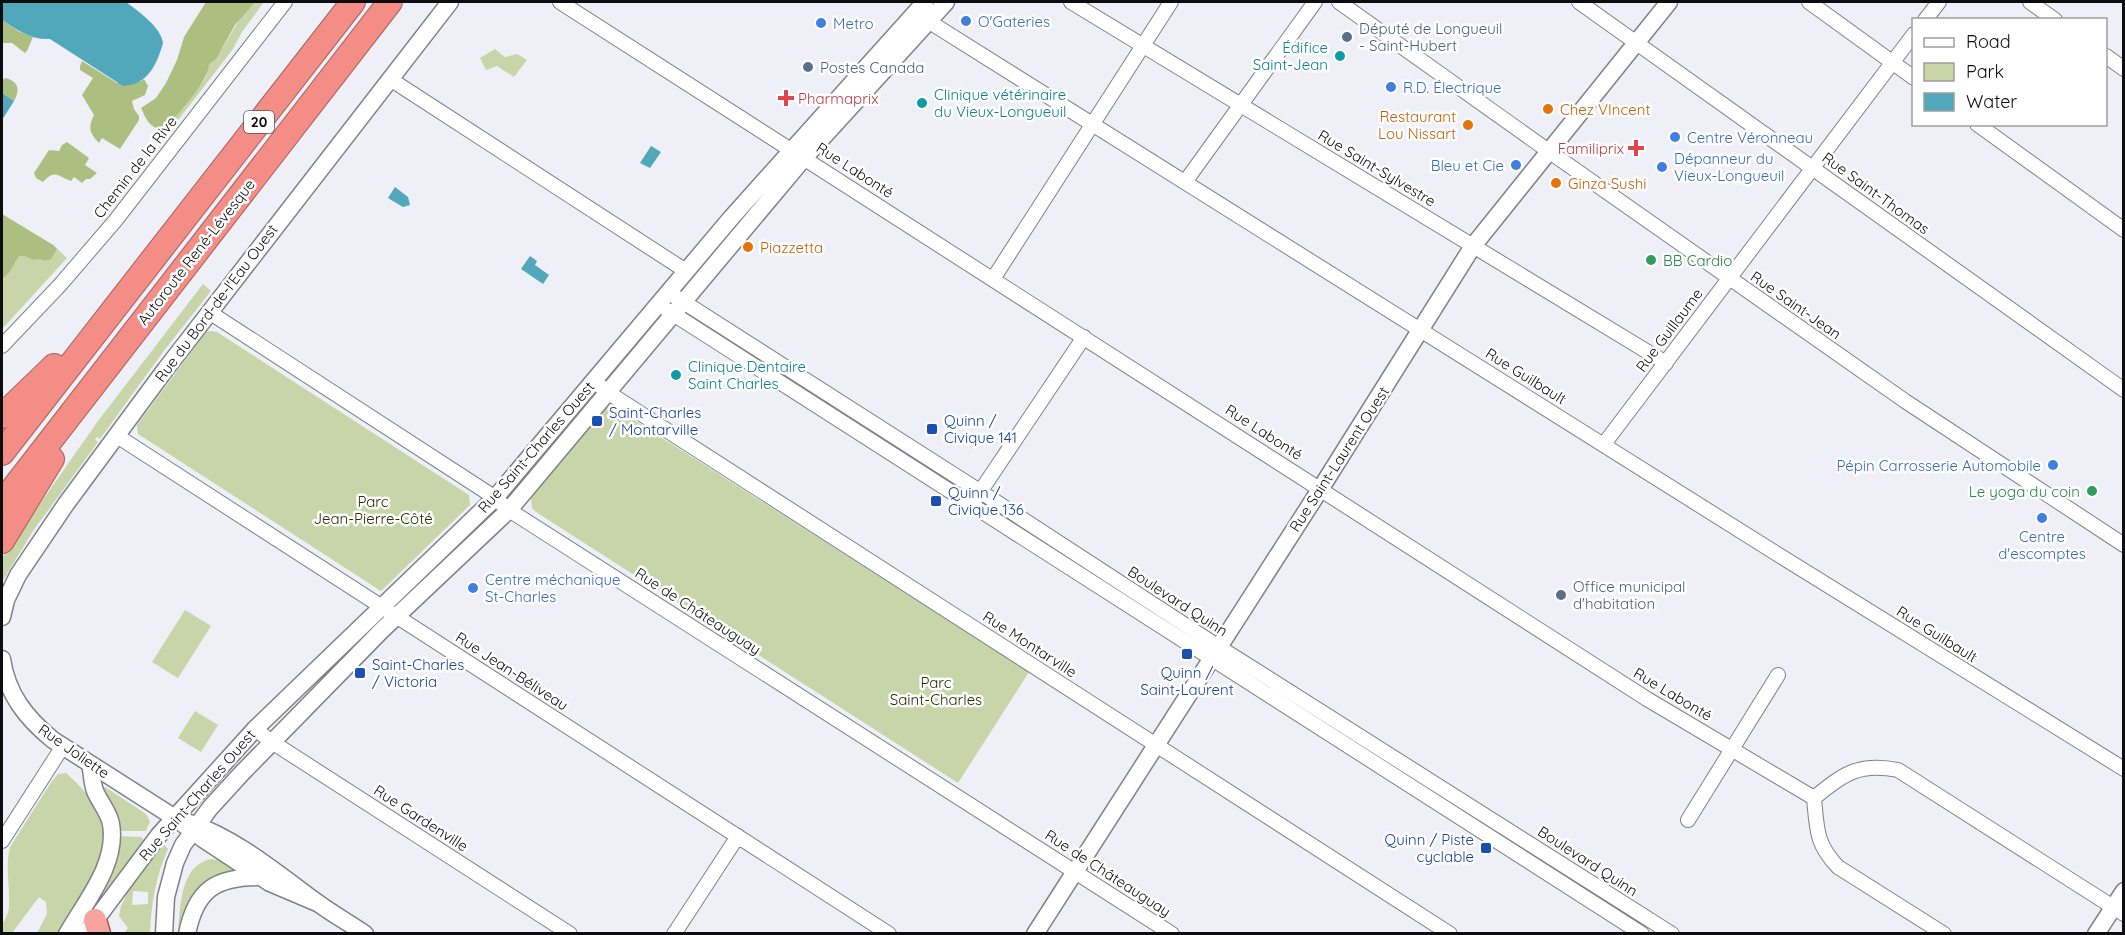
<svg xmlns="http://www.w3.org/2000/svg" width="2125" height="935" font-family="Quicksand,sans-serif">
<rect width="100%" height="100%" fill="#efeff8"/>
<path fill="#c7d5a8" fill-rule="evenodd" d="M 255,2 L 264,2 L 242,32 L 233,49 L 172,128 L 163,129 L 187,103 L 206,77 L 209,64 L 220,52 L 244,12 Z
M 495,49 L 505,57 L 517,54 L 527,60 L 514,77 L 497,66 L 486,70 L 480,58 Z
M 2,214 L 53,245 L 67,258 L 2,329 Z
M 203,284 L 211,291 L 163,352 L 100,439 L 97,437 L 95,439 L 98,442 L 33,531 L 2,582 L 2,558 L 98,421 Z
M 210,331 L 217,332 L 469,495 L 470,505 L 381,591 L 138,434 L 137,425 L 206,332 Z
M 607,406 L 612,406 L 1029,672 L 958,783 L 536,512 L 532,508 L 531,498 Z
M 185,610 L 211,626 L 178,678 L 152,662 Z
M 195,711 L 218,725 L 201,752 L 178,738 Z
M 66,773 C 135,833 96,871 58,933 L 37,933 L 47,914 L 46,902 L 39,897 L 12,933 L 2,933 C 1,919 9,918 9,906 C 10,887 5,866 10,847 L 52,781 L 58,774 Z
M 105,787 L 146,814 L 150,821 L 146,831 L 117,831 L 101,789 Z
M 117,836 L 142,837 L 142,838 L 145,841 L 101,897 L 77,933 Z
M 164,845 L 168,849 C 156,875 151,905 150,933 L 124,933 L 128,928 L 119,916 L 121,906 L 129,889 ZM 133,891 L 148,892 L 148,904 L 132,905 Z
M 211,859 L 219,860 L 236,871 L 180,933 L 178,934 C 180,908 180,865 211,859 Z"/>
<path fill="#adbf80" d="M 206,2 L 255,2 L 235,25 L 216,59 L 209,64 C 210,79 175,119 163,129 C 150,129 146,119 141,108 L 156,98 L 166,83 L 177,60 L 184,37 Z
M 2,20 L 18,31 L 33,37 L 27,51 L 25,53 L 12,43 L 2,43 Z
M 82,61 L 117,83 L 141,81 L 144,79 L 148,86 L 145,95 L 132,101 L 134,109 L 139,116 L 139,120 L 120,149 L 102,138 L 99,143 C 89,133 88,127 94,115 L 82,95 L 93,78 L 80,70 L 80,66 Z
M 6,78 C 19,82 20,90 14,101 L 2,93 L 2,80 Z
M 67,142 L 89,158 L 85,165 L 97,173 L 90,179 L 86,179 L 82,183 L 74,177 L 71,181 C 57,176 55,169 43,182 L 36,178 L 34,173 L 49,150 L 59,151 L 62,145 Z
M 2,214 L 53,245 L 57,249 L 51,259 L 45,261 L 40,259 L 34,260 L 25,256 L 19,256 L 8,274 L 2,279 Z"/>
<path fill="#51a8ba" d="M 2,2 L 126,2 C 138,11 161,27 163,43 C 157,64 148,85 123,86 L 50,39 C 31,40 17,30 2,20 Z
M 2,93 L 14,101 L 2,120 Z
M 651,146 L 661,152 L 650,168 L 640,163 Z
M 395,187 L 408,197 L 410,205 L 403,207 L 388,198 Z
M 530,256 L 537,261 L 535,265 L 549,275 L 543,284 L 521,269 Z"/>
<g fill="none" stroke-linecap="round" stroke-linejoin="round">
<defs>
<path id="minor" d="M 560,2 L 1647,699 L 1814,798
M 1071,2 L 1666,363
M 1339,2 L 1557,157 L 1905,401 L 2124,545
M 1579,2 L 2124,390
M 1809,2 L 1914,78
M 2030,2 L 2055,20
M 920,16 L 1774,552 L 2124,769
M 1925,20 L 1939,2
M 2106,56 L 2124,69
M 390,79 L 686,271
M 1977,124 L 2124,230
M 1185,182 L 1315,2
M 993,279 L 1171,2
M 668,292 L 981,492 L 1219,647 L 1672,934
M 667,310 L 1642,934
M 209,312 L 491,495 L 509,510 L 1172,934
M 2,346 L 60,285 L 115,221 L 285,2
M 593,381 L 615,397 L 1450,934
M 117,436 L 889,934
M 1604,444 L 1914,34
M 976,498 L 1084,337
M 255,729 L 272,742 L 570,934
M 1814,798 C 1843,774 1859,762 1898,770 L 2124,914
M 1814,798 C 1817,830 1816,844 1838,867 L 1944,934
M 1688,820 L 1778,675
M 2,841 L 63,746
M 674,934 L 738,836"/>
<path id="tertiary" d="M 2,617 L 6,600 L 18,575 L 66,504 L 165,370 L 450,2
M 2,659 C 7,694 26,718 53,740 L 175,818 L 203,839 L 270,883 L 317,903
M 190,823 C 235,838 277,873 315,901 C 331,913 349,923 365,934
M 67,934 C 85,902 118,864 111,824 C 109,812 100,803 95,791 C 92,783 92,772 90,764
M 85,934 L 159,835 L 255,729 L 495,498 L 731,218 L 925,2
M 164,934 L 166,897 L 175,863 L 183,845 L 210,808 L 242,773 L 382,630 L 509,510 L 804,158 L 946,2
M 187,934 C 196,889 216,877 260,877
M 1035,934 L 1321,488 L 1473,246 L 1669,2
M 2096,934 L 2124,891"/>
<path id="trunk" d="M 95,920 L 99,934"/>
<path id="motorway" d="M 2,416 L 54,366
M 2,453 L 353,2
M 2,503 L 390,2
M 2,541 L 52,459"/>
</defs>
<use href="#minor" stroke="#81818a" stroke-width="16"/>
<use href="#tertiary" stroke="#81818a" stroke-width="19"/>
<use href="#trunk" stroke="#a2605c" stroke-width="25"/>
<use href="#motorway" stroke="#a2605c" stroke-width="26"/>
<use href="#minor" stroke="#fff" stroke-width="14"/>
<use href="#tertiary" stroke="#fff" stroke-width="16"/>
<use href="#trunk" stroke="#f6a49e" stroke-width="22"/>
<use href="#motorway" stroke="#f38d85" stroke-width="24"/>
</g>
<g fill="#3f7fe0" stroke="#fff" stroke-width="2">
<circle cx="966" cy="21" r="6"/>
<circle cx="821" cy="23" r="6"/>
<circle cx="1391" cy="87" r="6"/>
<circle cx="1675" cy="137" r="6"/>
<circle cx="1516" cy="165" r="6"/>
<circle cx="1662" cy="167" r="6"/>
<circle cx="2053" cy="465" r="6"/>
<circle cx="2042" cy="518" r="6"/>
<circle cx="473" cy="588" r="6"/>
</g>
<g fill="#5c6f8a" stroke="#fff" stroke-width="2">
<circle cx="1347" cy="37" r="6"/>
<circle cx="808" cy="67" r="6"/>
<circle cx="1561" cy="595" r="6"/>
</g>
<g fill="#0f9aa8" stroke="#fff" stroke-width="2">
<circle cx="1340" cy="56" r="6"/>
<circle cx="922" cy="103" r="6"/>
<circle cx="676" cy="375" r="6"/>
</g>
<g fill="#e0444e" stroke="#fff" stroke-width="2">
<path d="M783 89h6v6h6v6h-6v6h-6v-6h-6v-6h6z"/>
<path d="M1633 139h6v6h6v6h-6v6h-6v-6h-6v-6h6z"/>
</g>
<g fill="#e8710a" stroke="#fff" stroke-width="2">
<circle cx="1548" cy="109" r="6"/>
<circle cx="1468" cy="125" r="6"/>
<circle cx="1556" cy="183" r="6"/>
<circle cx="748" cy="247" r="6"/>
</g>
<g fill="#2e9e5b" stroke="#fff" stroke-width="2">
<circle cx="1651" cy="260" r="6"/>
<circle cx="2092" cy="491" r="6"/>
</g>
<g fill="#1a4fb4" stroke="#fff" stroke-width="2">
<rect x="591" y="415" width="12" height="12" rx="3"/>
<rect x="926" y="423" width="12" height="12" rx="3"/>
<rect x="930" y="495" width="12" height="12" rx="3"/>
<rect x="1181" y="648" width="12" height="12" rx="3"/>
<rect x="354" y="667" width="12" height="12" rx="3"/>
<rect x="1480" y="842" width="12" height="12" rx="3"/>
</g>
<g text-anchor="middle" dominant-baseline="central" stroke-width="5" stroke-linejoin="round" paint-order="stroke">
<rect fill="#fff" stroke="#565658" stroke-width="1.5" x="244" y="111" width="30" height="22" rx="4.5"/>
<g font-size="14" font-weight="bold" fill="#0d0d10">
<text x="259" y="122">20</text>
</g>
<g font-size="15" fill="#366cbe" stroke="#fff" text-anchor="start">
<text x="978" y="21">O'Gateries</text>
<text x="833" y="23">Metro</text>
<text x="1403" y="87">R.D. Électrique</text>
<text x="1687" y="137">Centre Véronneau</text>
<text x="1674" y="158">Dépanneur du<tspan x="1674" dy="17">Vieux-Longueuil</tspan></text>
<text x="1504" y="165" text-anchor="end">Bleu et Cie</text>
<text x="2041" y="465" text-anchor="end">Pépin Carrosserie Automobile</text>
<text x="2042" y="536" text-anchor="middle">Centre<tspan x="2042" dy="17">d'escomptes</tspan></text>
<text x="485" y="579">Centre méchanique<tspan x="485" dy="17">St-Charles</tspan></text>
</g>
<g font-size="15" fill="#4e5e75" stroke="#fff" text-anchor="start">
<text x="1359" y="28">Député de Longueuil<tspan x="1359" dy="17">- Saint-Hubert</tspan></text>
<text x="820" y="67">Postes Canada</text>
<text x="1573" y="586">Office municipal<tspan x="1573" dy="17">d'habitation</tspan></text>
</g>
<g font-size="15" fill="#0d838f" stroke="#fff" text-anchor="start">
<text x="1328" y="47" text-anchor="end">Édifice<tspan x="1328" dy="17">Saint-Jean</tspan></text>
<text x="934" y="94">Clinique vétérinaire<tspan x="934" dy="17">du Vieux-Longueuil</tspan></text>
<text x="688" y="366">Clinique Dentaire<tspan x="688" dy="17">Saint Charles</tspan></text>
</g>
<g font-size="15" fill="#be3a42" stroke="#fff" text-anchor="start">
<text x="798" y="98">Pharmaprix</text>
<text x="1624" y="148" text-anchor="end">Familiprix</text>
</g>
<g font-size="15" fill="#c56008" stroke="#fff" text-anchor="start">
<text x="1560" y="109">Chez VIncent</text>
<text x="1456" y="116" text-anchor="end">Restaurant<tspan x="1456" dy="17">Lou Nissart</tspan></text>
<text x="1568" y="183">Ginza Sushi</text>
<text x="760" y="247">Piazzetta</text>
</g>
<g font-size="15" fill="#0d0d10" stroke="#fff">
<text transform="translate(135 167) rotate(-52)">Chemin de la Rive</text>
<text transform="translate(1377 168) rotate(31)">Rue Saint-Sylvestre</text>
<text transform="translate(855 170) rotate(33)">Rue Labonté</text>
<text transform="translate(1876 193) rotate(36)">Rue Saint-Thomas</text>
<text transform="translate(196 252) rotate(-52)">Autoroute René-Lévesque</text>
<text transform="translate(216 303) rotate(-53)">Rue du Bord-de-l'Eau Ouest</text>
<text transform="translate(1796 305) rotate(35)">Rue Saint-Jean</text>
<text transform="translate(1669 330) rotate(-53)">Rue Guillaume</text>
<text transform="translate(1526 376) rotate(32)">Rue Guilbault</text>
<text transform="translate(1264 432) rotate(33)">Rue Labonté</text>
<text transform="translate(536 447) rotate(-49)">Rue Saint-Charles Ouest</text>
<text transform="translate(1339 459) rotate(-57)">Rue Saint-Laurent Ouest</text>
<text transform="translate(1178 601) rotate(33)">Boulevard Quinn</text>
<text transform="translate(698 611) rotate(33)">Rue de Châteauguay</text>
<text transform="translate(1937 634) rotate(32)">Rue Guilbault</text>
<text transform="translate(1030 644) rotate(33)">Rue Montarville</text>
<text transform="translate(512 671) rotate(33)">Rue Jean-Béliveau</text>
<text transform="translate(1673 694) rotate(31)">Rue Labonté</text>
<text transform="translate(74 751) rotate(35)">Rue Joliette</text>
<text transform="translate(197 795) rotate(-49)">Rue Saint-Charles Ouest</text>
<text transform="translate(421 818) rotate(33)">Rue Gardenville</text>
<text transform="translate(1588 861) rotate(33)">Boulevard Quinn</text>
<text transform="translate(1108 873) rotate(33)">Rue de Châteauguay</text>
</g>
<g font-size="15" fill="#27864d" stroke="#fff" text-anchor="start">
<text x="1663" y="260">BB Cardio</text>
<text x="2080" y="491" text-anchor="end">Le yoga du coin</text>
</g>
<g font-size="15" fill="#164399" stroke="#fff" text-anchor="start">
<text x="609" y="412">Saint-Charles<tspan x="609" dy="17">/ Montarville</tspan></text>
<text x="944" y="420">Quinn /<tspan x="944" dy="17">Civique 141</tspan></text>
<text x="948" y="492">Quinn /<tspan x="948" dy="17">Civique 136</tspan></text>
<text x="372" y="664">Saint-Charles<tspan x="372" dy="17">/ Victoria</tspan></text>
<text x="1187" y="672" text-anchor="middle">Quinn /<tspan x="1187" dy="17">Saint-Laurent</tspan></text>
<text x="1474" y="839" text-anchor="end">Quinn / Piste<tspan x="1474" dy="17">cyclable</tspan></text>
</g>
<g font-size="15" fill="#252f00" stroke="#fff">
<text x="373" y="501">Parc<tspan x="373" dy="17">Jean-Pierre-Côté</tspan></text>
<text x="936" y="682">Parc<tspan x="936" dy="17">Saint-Charles</tspan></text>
</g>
</g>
<rect width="2125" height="935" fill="none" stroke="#0d0d10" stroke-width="6"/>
<rect x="1912" y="18" width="195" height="108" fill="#ffffff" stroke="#9e9e9f" stroke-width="1.5"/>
<rect x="1924" y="38" width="30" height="9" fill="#ffffff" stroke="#9e9e9f" stroke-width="1.5"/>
<text x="1966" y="48" font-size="18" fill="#0d0d10">Road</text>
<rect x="1924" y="63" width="30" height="18" fill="#c7d5a8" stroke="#9e9e9f" stroke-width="1.5"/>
<text x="1966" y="78" font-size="18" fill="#0d0d10">Park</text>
<rect x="1924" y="93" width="30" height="18" fill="#51a8ba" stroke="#9e9e9f" stroke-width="1.5"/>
<text x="1966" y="108" font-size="18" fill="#0d0d10">Water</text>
</svg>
